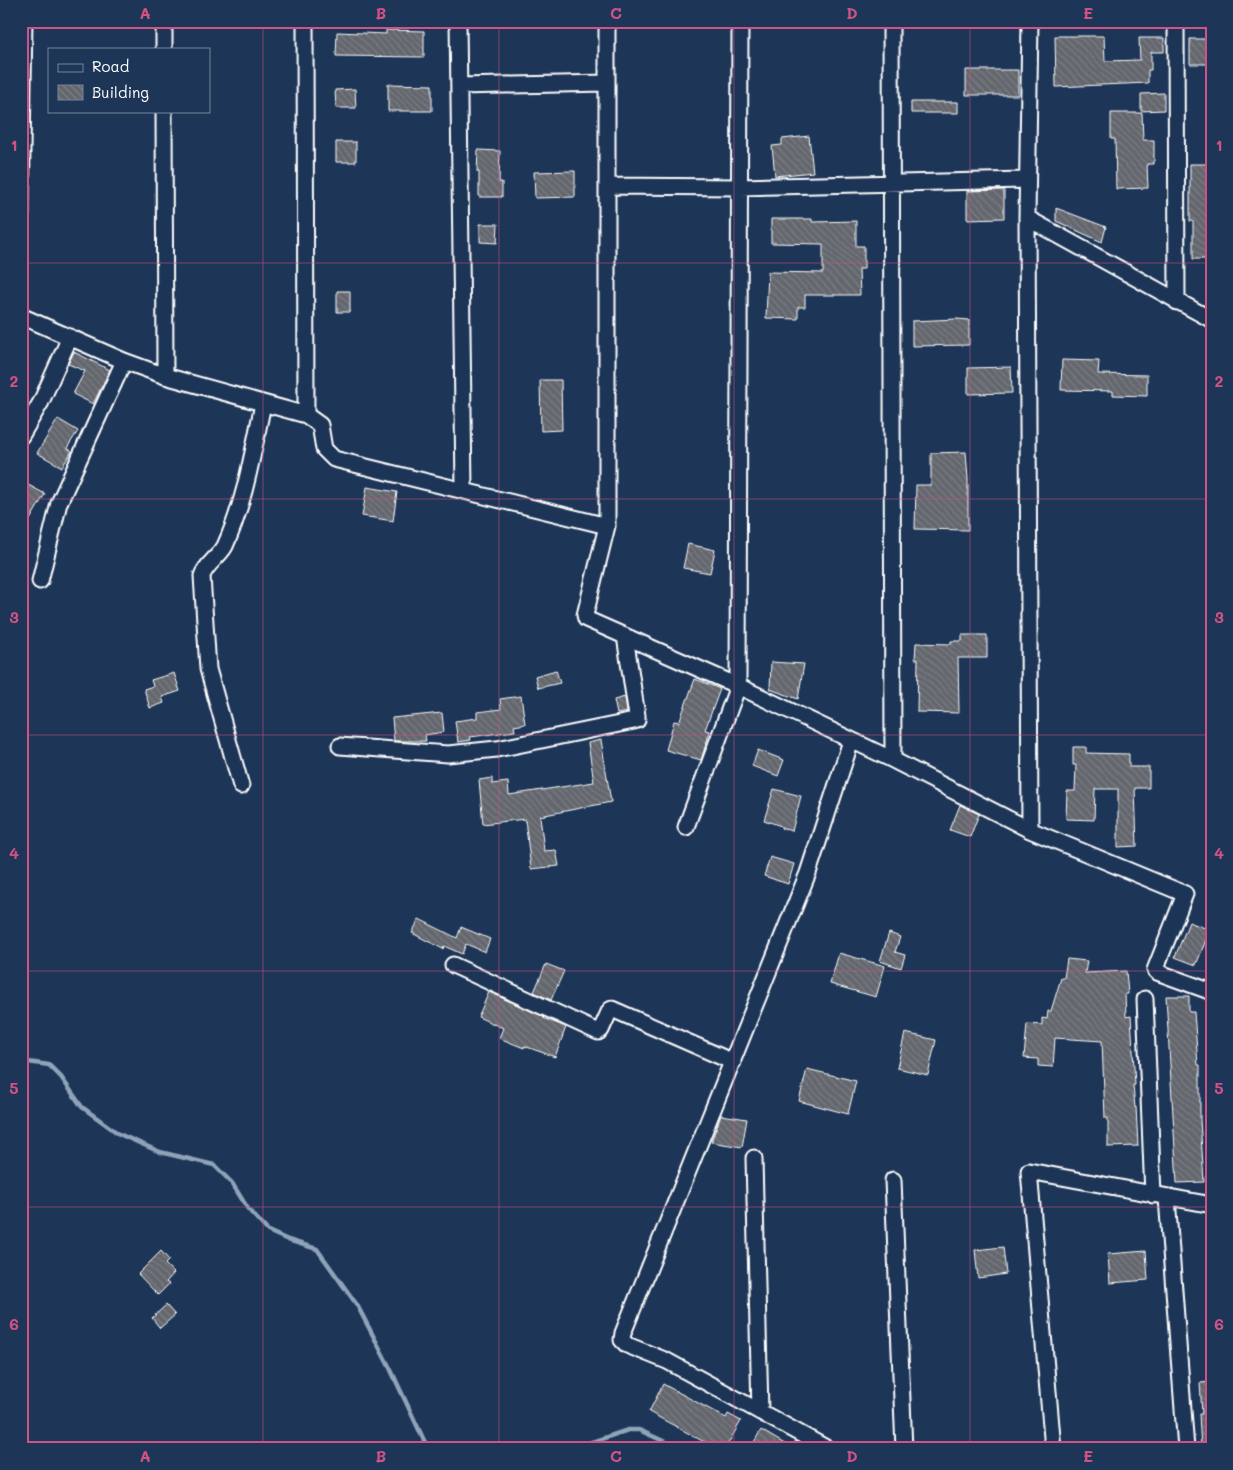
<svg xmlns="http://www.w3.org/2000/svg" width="1233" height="1470" font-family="Mali,sans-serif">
<defs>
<pattern id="building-back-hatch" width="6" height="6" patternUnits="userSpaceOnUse" patternTransform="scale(1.25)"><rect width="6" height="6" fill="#63666d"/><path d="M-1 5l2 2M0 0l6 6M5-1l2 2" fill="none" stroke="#7a7d83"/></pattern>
</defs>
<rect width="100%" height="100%" fill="#1d3557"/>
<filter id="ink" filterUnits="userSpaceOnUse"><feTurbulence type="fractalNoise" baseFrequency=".02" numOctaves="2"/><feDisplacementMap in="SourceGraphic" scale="10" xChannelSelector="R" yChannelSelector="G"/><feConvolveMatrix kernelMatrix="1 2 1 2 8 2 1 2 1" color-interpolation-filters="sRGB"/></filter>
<g filter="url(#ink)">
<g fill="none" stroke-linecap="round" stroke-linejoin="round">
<path stroke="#8fa3b9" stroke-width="4.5" d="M 21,1061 L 49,1065 L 61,1077 L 82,1107 L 119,1134 L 160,1152 L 214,1165 L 232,1183 L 248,1209 L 268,1231 L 288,1240 L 317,1249 L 357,1305 L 390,1368 L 428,1449
M 571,1449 L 628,1430 L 639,1430 L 681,1449"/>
</g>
<path fill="url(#building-back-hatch)" stroke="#fff" d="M 386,30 L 424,31 L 424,57 L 336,56 L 337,32 L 386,34 Z
M 1055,36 L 1104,36 L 1105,61 L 1140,60 L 1139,38 L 1164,38 L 1164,52 L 1151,52 L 1151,70 L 1148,70 L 1148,83 L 1056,87 Z
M 1190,39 L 1212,39 L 1212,64 L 1190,64 Z
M 966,70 L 1018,70 L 1018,95 L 966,95 Z
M 388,84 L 432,85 L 432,111 L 388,111 Z
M 355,89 L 356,108 L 336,108 L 335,90 Z
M 1164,93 L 1164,110 L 1141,111 L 1141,94 Z
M 911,102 L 958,102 L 958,113 L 911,113 Z
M 1111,113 L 1142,113 L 1143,140 L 1154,140 L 1154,164 L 1147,164 L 1148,188 L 1116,189 L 1115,139 L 1111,139 Z
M 809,136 L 813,172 L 775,176 L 772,146 L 782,145 L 782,139 Z
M 336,142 L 356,142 L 356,162 L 336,162 Z
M 478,150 L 500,151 L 499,182 L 502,182 L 502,197 L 479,197 L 479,172 L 477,172 Z
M 1190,164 L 1212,164 L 1212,259 L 1193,259 L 1193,221 L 1190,221 Z
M 575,171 L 575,197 L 535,198 L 534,172 Z
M 1004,190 L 1004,218 L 967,219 L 967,191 Z
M 1056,208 L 1106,227 L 1102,242 L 1056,221 Z
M 771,219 L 812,219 L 812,222 L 856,221 L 856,246 L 864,246 L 864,269 L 859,269 L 860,295 L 805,295 L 805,307 L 798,307 L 798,319 L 766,318 L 768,272 L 823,273 L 823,244 L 771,243 Z
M 480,224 L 498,224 L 497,243 L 480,242 Z
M 337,291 L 350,291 L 350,312 L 337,312 Z
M 957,319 L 969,320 L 969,345 L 912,346 L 912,321 Z
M 74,352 L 110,370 L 93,404 L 73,394 L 85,371 L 68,364 Z
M 1062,360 L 1099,361 L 1098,374 L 1147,375 L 1147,396 L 1113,395 L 1113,391 L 1061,390 Z
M 1011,367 L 1012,393 L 968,394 L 968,368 Z
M 540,380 L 561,380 L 562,430 L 541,431 Z
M 58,419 L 78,431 L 67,448 L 72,451 L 62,467 L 37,453 Z
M 966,452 L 968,479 L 968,530 L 915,529 L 916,485 L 931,485 L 931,453 Z
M 21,481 L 45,494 L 21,535 Z
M 367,487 L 397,492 L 393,521 L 362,516 Z
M 688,544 L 715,550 L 710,573 L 683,568 Z
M 962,635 L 987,635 L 987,658 L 958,658 L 959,713 L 917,712 L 918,659 L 915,659 L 916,643 L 951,644 L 951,641 L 962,641 Z
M 771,662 L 804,664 L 798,699 L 770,689 Z
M 556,670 L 560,683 L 538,688 L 535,676 Z
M 174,673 L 180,691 L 162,697 L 164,703 L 150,708 L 144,689 L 153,686 L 151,680 Z
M 695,679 L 720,689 L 705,730 L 710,731 L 701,760 L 666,750 L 674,721 L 679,722 Z
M 521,696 L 525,724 L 514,726 L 515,731 L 470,737 L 471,740 L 458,742 L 455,721 L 477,718 L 477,712 L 501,709 L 500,699 Z
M 625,697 L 627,712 L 617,714 L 614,700 Z
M 442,713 L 444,732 L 425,735 L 426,741 L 394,741 L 392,718 Z
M 601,740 L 611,802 L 540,816 L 544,851 L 556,850 L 559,866 L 531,869 L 525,819 L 483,824 L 479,780 L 492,778 L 492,784 L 508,782 L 509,795 L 594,782 L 588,743 Z
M 1073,747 L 1086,747 L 1086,753 L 1129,754 L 1129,767 L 1149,767 L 1149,788 L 1135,788 L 1137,846 L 1118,847 L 1118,789 L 1095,789 L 1094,820 L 1066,819 L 1067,791 L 1075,791 L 1076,765 L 1073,765 Z
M 758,750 L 784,760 L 778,776 L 752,766 Z
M 774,789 L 801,796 L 792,831 L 781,828 L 781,826 L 764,820 Z
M 960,805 L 979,814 L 970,837 L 950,830 Z
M 770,857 L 794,864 L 788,884 L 764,876 Z
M 419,919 L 457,938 L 461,927 L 490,939 L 485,952 L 466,944 L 462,954 L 444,946 L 443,949 L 412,933 Z
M 1189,922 L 1210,930 L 1196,965 L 1175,957 Z
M 889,933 L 900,937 L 895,952 L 905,955 L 901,968 L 880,961 Z
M 839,953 L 885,966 L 876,997 L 830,984 Z
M 1067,959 L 1087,961 L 1085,973 L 1126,971 L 1128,994 L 1125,994 L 1126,1017 L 1131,1016 L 1135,1085 L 1133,1085 L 1135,1108 L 1136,1107 L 1138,1146 L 1108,1147 L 1108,1118 L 1105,1118 L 1102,1041 L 1055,1038 L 1053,1067 L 1038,1066 L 1038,1059 L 1024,1058 L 1027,1024 L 1042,1025 L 1042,1018 L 1047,1019 L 1048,1011 L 1051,1011 L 1061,978 L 1064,978 Z
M 546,964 L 564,971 L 551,1000 L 534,992 Z
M 489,992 L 544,1017 L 543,1018 L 566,1027 L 555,1057 L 524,1046 L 524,1048 L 499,1038 L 503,1028 L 478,1017 Z
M 1166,996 L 1189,996 L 1189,1012 L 1194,1012 L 1198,1065 L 1200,1065 L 1200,1120 L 1204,1182 L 1177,1183 Z
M 905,1033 L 936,1040 L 928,1075 L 897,1068 Z
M 807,1069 L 856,1081 L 848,1114 L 799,1101 Z
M 721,1115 L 747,1119 L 742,1147 L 711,1142 Z
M 1003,1247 L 1006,1274 L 978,1278 L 975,1250 Z
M 161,1251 L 169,1260 L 165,1264 L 174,1273 L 166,1282 L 169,1284 L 158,1295 L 138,1274 Z
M 1146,1251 L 1148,1280 L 1110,1283 L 1108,1254 Z
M 166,1305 L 175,1315 L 160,1328 L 152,1318 Z
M 1212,1382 L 1212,1449 L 1201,1449 L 1199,1414 L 1202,1414 L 1200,1383 Z
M 663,1384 L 726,1418 L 728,1414 L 741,1421 L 725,1449 L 708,1449 L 710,1445 L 649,1412 Z
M 761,1430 L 793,1449 L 750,1449 Z"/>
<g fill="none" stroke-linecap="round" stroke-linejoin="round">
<defs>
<path id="street" d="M 164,21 L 164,49
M 305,21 L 306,415
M 458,21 L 464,489
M 891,21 L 893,760
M 1030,21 L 1027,218 L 1030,830
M 1176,21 L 1177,302
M 459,86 L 607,83
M 164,111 L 165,376
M 607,186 L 740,187 L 1027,180
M 21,215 L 24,21
M 1027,218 L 1212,320
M 21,316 L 124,361 L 165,376 L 306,415 L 320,425 L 324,449 L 334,459 L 607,526 L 585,615 L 586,619 L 738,686 L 893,760 L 1030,830 L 1185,894 L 1155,970 L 1157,972 L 1212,992
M 21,436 L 41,402 L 70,337
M 607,526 L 607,21
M 40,581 L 59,503 L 124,361
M 340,746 L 448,754 L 497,749 L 634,721 L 637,720 L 637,716 L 625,636
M 241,786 L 208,669 L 202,576 C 206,564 219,557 225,546 C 245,502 253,451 263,404
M 686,827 L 738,686 L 740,21
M 453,965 L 598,1032 L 601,1030 L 610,1010 L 612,1009 L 733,1062
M 1145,999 L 1153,1195
M 754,1158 L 760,1412
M 893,1180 L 904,1449
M 1167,1198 L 1186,1449
M 828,1449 L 667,1361 L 627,1345 L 622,1340 L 623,1333 L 808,873 L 851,741
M 1053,1449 L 1029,1171 L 1212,1205"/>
</defs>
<use href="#street" stroke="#fff" stroke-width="19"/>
<use href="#street" stroke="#1d3557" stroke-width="15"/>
</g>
</g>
<path fill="none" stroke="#d15284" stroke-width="1" stroke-opacity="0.55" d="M 263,21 L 263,1449M 499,21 L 499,1449M 734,21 L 734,1449M 970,21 L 970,1449M 21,263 L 1212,263M 21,499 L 1212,499M 21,735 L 1212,735M 21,971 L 1212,971M 21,1207 L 1212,1207"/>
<rect width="1233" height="1470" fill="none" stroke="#1d3557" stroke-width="55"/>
<rect x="48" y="48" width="162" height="65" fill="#1d3557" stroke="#77869a"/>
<rect x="58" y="64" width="25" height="8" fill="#1d3557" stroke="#77869a"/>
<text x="92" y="72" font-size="15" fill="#ffffff">Road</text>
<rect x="58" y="85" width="25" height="15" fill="url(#building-back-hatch)" stroke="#77869a"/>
<text x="92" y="98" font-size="15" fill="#ffffff">Building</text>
<rect x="28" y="28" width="1178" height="1414" fill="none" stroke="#d15284" stroke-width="2"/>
<g font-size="16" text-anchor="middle" font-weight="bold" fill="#d15284">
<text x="145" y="19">A</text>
<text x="381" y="19">B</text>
<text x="616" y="19">C</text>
<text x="852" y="19">D</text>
<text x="1088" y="19">E</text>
<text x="14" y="151">1</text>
<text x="1219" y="151">1</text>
<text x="14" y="387">2</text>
<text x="1219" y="387">2</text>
<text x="14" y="623">3</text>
<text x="1219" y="623">3</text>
<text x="14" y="859">4</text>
<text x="1219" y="859">4</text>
<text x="14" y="1094">5</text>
<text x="1219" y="1094">5</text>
<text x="14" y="1330">6</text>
<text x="1219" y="1330">6</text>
<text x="145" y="1462">A</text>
<text x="381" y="1462">B</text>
<text x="616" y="1462">C</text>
<text x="852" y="1462">D</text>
<text x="1088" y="1462">E</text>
</g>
</svg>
